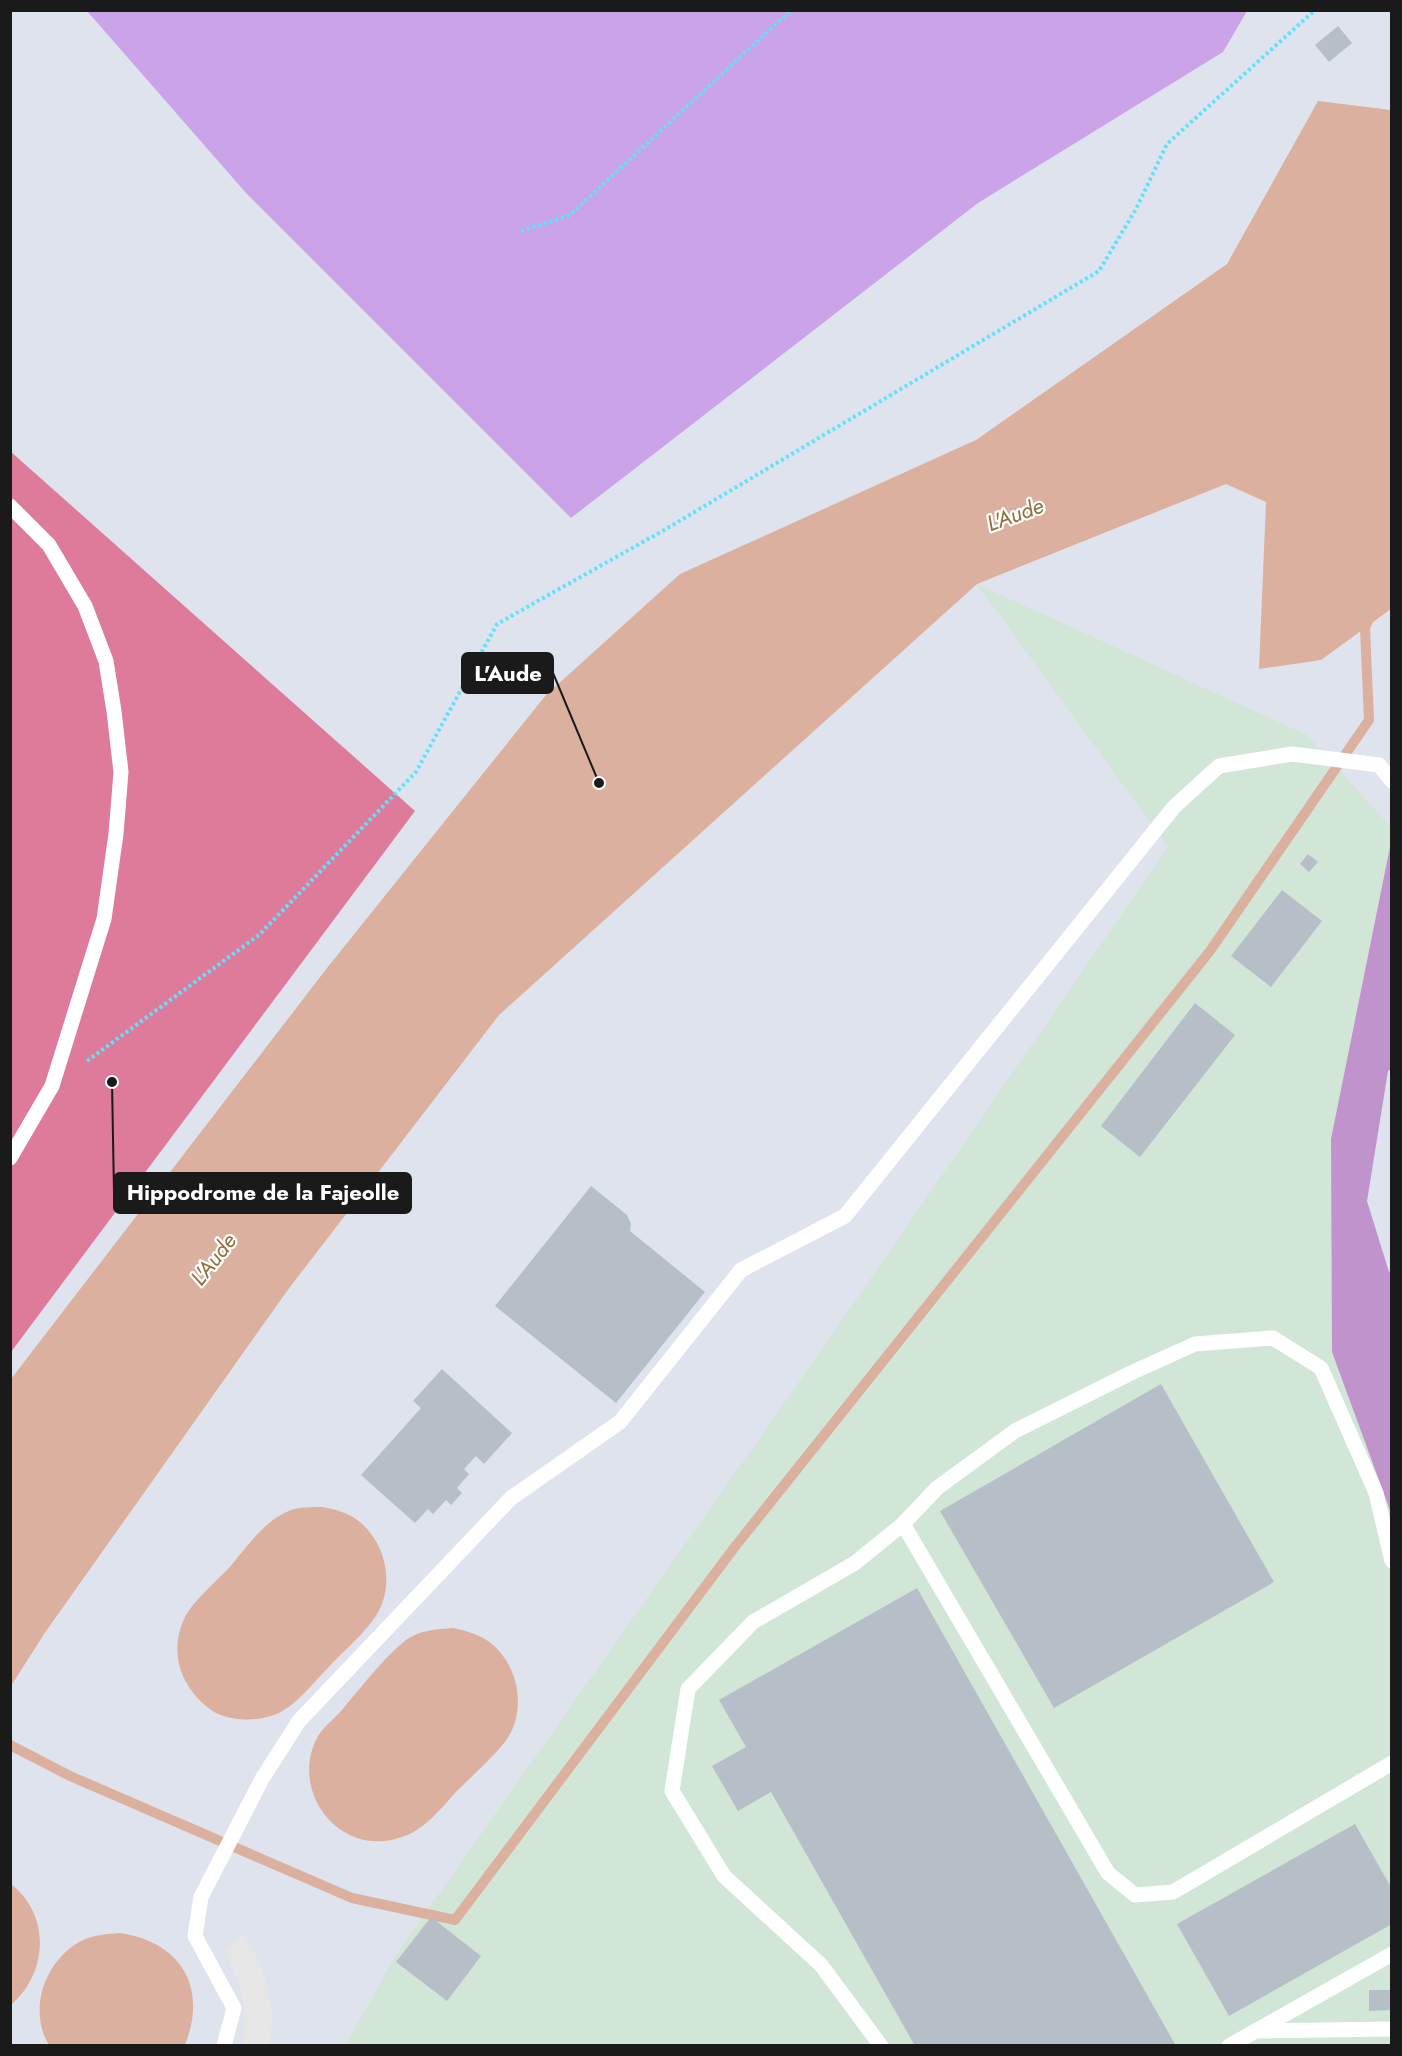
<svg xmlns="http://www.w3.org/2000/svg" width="1402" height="2056" font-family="Jost,sans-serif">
<rect width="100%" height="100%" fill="#dfe3ed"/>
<path fill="#d1e6d6" d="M 977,584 L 1307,735 L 1391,827 L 1391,842 L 1331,1139 L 1332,1352 L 1391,1513 L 1391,2045 L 345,2046 L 396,1955 L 820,1352 L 1168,847 Z"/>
<path fill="#cba3e9" d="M 87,11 L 1247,11 L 1223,52 L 978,203 L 571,518 L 246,193 Z"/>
<path fill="#c093cd" d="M 1391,842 L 1391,1069 L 1388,1071 L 1367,1201 L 1389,1272 L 1391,1270 L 1391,1513 L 1332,1352 L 1331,1139 Z"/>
<path fill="#de7a9a" d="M 10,451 L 415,811 L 11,1352 Z"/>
<path fill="#e6e6e6" d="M 244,1934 L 257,1958 L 267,1985 L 272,2017 L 270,2045 L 242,2045 L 244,2037 L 245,2013 L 240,1985 L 224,1949 Z"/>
<path fill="#dcb09e" d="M 1318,101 L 1391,110 L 1391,609 L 1321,660 L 1259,669 L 1266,502 L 1226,484 L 977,584 L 499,1015 L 287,1291 L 44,1634 L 11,1686 L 11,1379 L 327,968 L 546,695 L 680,574 L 976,440 L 1227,264 Z
M 322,1507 C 334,1509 346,1512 356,1519 C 387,1541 397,1589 373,1620 C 360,1638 341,1653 326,1670 C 310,1686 294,1709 271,1716 C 251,1722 222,1721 206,1706 C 179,1683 169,1650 185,1617 C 192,1603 216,1581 228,1569 C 247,1547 268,1514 299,1508 C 307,1507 315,1507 322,1507 Z
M 454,1628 C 465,1631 478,1634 488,1641 C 519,1663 528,1711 505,1742 C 491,1759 473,1775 457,1791 C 442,1807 425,1830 402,1837 C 389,1842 371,1843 357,1838 C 317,1824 297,1776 317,1738 C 322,1728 334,1719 341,1711 C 359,1690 385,1656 406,1640 C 420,1630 437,1629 454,1628 Z
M 11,1884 C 51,1915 48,1973 11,2005 Z
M 120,1933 C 181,1942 208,1987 185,2045 L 49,2045 C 27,2009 46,1958 83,1940 C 95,1935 107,1934 120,1933 Z"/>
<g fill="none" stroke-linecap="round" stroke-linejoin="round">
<path stroke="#dcb09e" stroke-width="10" d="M 10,1745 L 70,1776 L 352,1898 L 455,1920 L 734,1548 L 1210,951 L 1369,720 L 1365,628 L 1370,616"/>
</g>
<path fill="#b6bec8" d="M 1338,26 L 1352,43 L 1329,62 L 1315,45 Z
M 1308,854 L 1318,862 L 1309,872 L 1300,864 Z
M 1282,890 L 1322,921 L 1271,987 L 1231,956 Z
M 1195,1003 L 1235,1035 L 1140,1157 L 1101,1126 Z
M 591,1186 L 627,1215 L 631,1224 L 630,1231 L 705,1292 L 616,1403 L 495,1306 Z
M 442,1369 L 512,1433 L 484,1464 L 476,1456 L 464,1469 L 469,1474 L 457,1488 L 462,1493 L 451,1505 L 446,1500 L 433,1514 L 428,1509 L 415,1523 L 361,1475 L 421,1408 L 413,1401 Z
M 1161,1384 L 1274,1582 L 1054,1708 L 940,1511 Z
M 917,1588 L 1124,1954 L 1176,2046 L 915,2046 L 771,1792 L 738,1811 L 712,1766 L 746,1747 L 719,1700 Z
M 1355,1824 L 1392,1889 L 1392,1924 L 1229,2016 L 1177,1924 Z
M 431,1917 L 481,1956 L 447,2001 L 396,1962 Z
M 1369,1990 L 1392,1990 L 1392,2010 L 1369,2011 Z"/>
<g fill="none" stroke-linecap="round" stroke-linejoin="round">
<path stroke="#61e2fc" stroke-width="4" stroke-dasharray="3 3" stroke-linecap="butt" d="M 521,231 L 570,215 L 791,10
M 87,1061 L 259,935 L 416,772 L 497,624 L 666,529 L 1099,271 L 1136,209 L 1167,144 L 1315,10"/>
<path stroke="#fff" stroke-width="15" d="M 10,506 L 49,545 L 85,606 L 106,661 L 114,711 L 121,772 L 116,834 L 104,919 L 52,1086 L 10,1158
M 1392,1561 L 1376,1493 L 1321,1368 L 1273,1338 L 1195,1344 L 1133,1372 L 1015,1431 L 937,1488 L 903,1524 L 1108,1873 L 1135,1895 L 1173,1892 L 1392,1763
M 1257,2031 L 1392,2029
M 224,2046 L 234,2008 L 195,1936 L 201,1897 L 262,1779 L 299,1721 L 511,1498 L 620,1422 L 741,1270 L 845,1216 L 1174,807 L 1219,766 L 1292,754 L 1379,765 L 1392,781
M 881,2046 L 821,1965 L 724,1876 L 672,1791 L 688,1689 L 753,1622 L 855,1563 L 903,1524
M 1229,2046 L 1392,1954"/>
</g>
<g text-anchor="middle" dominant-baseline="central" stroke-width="4.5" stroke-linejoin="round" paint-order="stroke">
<g font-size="22" font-style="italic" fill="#936e3e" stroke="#fff">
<text transform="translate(1015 514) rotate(-20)">L'Aude</text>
<text transform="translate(213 1259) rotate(-52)">L'Aude</text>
</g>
</g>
<path fill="none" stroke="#1a1a1a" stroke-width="2" d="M599 783L553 673M112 1082L114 1193"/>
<g fill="#1a1a1a" stroke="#fff" stroke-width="2">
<circle cx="599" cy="783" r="6"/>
<circle cx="112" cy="1082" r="6"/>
</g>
<g fill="#1a1a1a" stroke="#1a1a1a" stroke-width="2">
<rect x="462" y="653" width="91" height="40" rx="6"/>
<rect x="114" y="1173" width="297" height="40" rx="6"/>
</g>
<g font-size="22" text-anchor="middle" font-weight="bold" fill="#fff">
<text x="508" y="681">L'Aude</text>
<text x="263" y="1200">Hippodrome de la Fajeolle</text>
</g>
<rect width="1402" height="2056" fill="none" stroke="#1a1a1a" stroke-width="24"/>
</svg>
